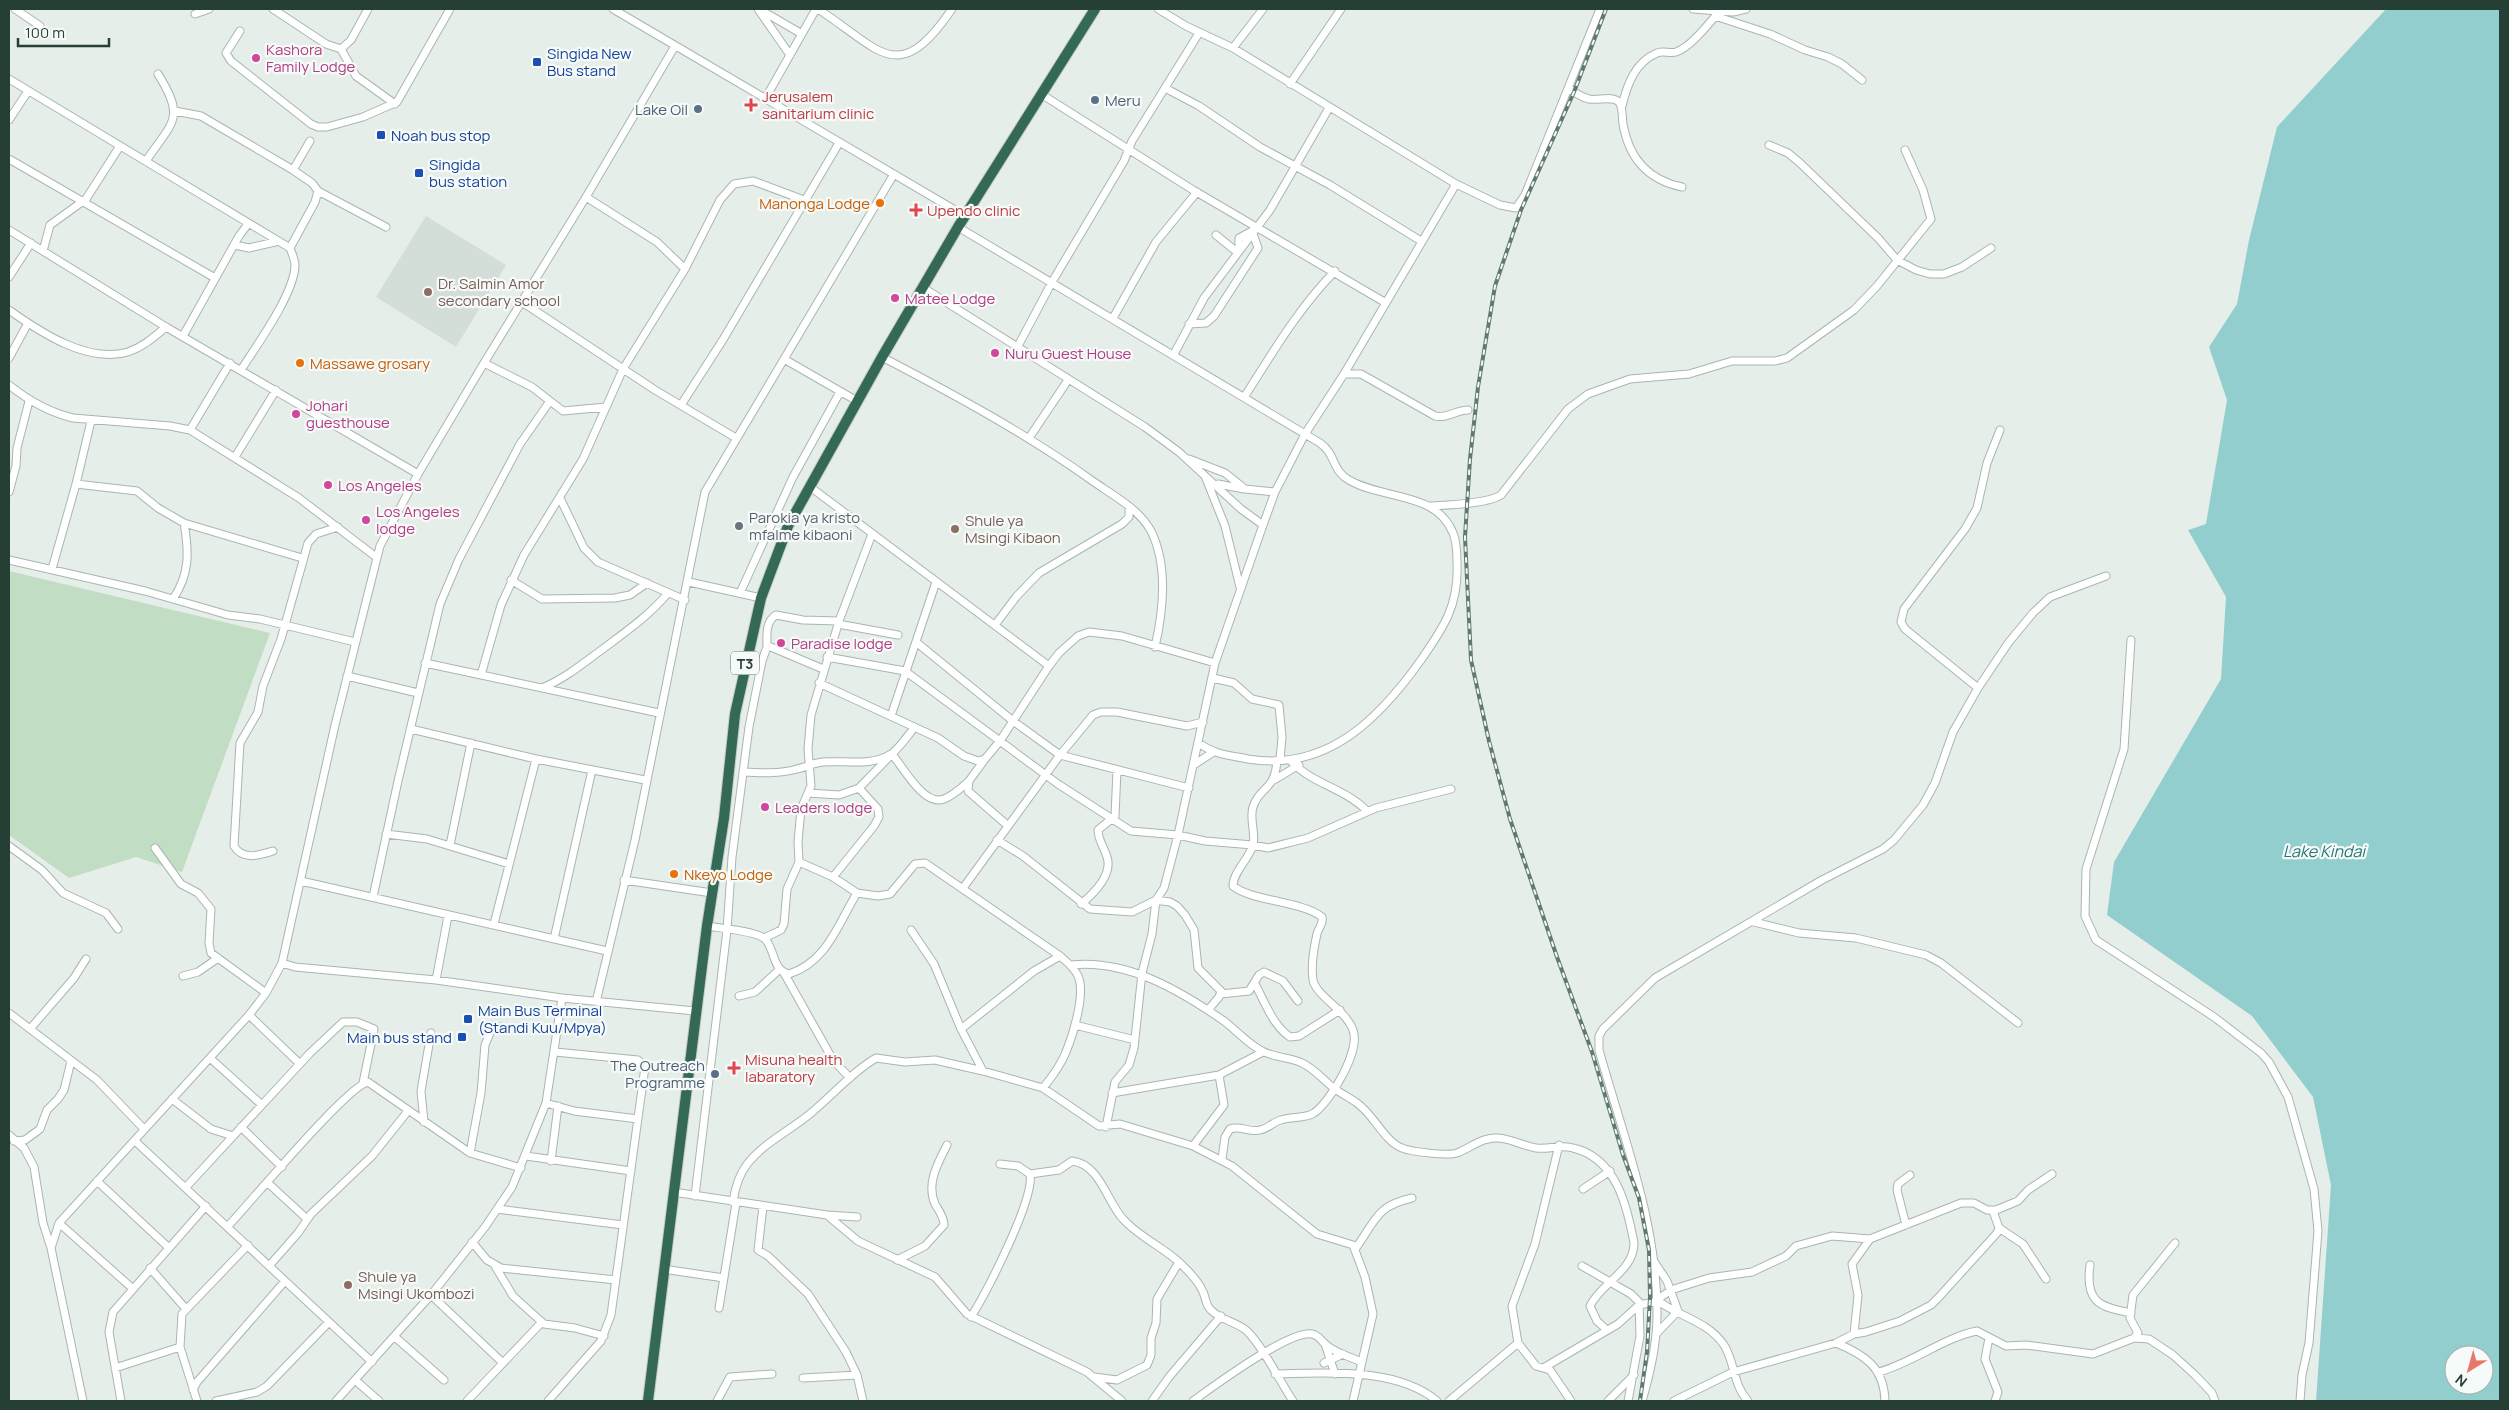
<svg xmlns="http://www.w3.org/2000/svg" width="2509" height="1410" font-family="Manrope,sans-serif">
<rect width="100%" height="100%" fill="#e6eee9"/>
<path fill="#d4ded8" d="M 426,216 L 506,265 L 456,347 L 376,297 Z"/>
<path fill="#c1ddc4" d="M 9,571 L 270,633 L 182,872 L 136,857 L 69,878 L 9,835 Z"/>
<path fill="#93cece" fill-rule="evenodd" d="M 2386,9 L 2500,9 L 2500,1401 L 2316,1401 L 2331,1185 L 2313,1097 L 2252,1016 L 2107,915 L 2114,862 L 2221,679 L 2226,597 L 2188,530 L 2206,524 L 2227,400 L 2209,347 L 2237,304 L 2249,240 L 2277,127 ZM 2454,1355 L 2484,1355 L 2484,1385 L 2454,1385 Z"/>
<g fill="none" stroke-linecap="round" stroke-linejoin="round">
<defs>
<path id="minor" d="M 15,9 L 40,26
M 273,9 L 326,44 L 341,49 L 351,40 L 368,9
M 613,9 L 965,216
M 758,9 L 790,55
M 759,9 L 802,34
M 818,9 C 881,50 898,88 952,9
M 1158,9 L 1186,26 L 1233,48 L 1456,184 L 1500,205 L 1516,208 L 1525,195 L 1600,9
M 1693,9 L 1733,12 L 1746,9
M 195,14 L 209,9
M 1715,16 L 1770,34 L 1805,50 L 1828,57 L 1842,64 L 1862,80
M 240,31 L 226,53 L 231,61 L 311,124 L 318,127 L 327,127 L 363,117 L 397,102 L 450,9
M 1233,48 L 1263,9
M 341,49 L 356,76 L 395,104
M 9,79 L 290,248 C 292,254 295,259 295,266 C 294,294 257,345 241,370
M 1290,84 L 1341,9
M 1165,88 L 1199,106 L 1260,147 L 1330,185 L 1421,241
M 1569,88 C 1575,93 1581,97 1589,99 C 1598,101 1612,95 1619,102 C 1623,107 1622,118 1623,124 C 1629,159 1648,180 1682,187
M 1041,94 L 1193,190 L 1386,303
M 765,99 L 816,9
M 1622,106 C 1627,85 1635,62 1657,53 C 1663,50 1670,54 1676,52 C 1691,47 1709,23 1719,12
M 175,111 L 201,116 L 293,170 L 312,183 L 318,191 L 386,227
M 9,120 L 28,91
M 1769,145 L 1788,153 L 1800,163 L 1878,238 L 1897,260 L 1916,270 L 1930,274 L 1944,274 L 1962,267 L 1991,248
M 9,159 L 215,278
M 146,161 C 173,121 186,119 158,74
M 293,170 L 310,141
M 586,197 L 657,242 L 685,269
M 958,227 L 1320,443 C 1336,454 1332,471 1349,480 C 1383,500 1436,491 1453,533 C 1457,542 1457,553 1457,563 C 1459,605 1444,627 1421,660 C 1379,719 1327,772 1248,759 C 1228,755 1216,755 1198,743
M 9,230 L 166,327 L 418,474
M 1216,235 L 1237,252
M 235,245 L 249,248 L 279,241
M 290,248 L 315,202 L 318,191
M 43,251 L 50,225 L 86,199 L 120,146
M 9,277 L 31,243
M 922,287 L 1145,427 L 1179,452 L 1241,509 L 1263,525
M 522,302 L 655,390 L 736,438
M 9,310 C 40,332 88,364 128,352 C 143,347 154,337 166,327
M 1113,318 L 1156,242 L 1197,192
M 1189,324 L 1206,323 L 1214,316 L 1258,248 L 1252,231 L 1239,238 L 1239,248
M 183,336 L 239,236 L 248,224
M 1018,346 L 1052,282 L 1124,161 L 1132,141 L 1199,33
M 1174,354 L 1204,298 L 1270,210 L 1329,108
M 882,357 C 955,395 1027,434 1094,482 C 1114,496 1139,509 1151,531 C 1168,565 1163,612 1155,647
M 9,358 L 28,323
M 784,359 L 857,401
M 484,363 L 532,387 L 563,411 L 606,407
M 1344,374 L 1361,374 L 1435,416 C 1447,419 1456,410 1468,410
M 9,385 C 29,401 48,412 73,418 L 170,426 L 190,430 L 299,498 L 376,557
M 1245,396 C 1273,352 1298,309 1335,271
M 681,405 L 724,338 L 839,143
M 190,430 L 230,363
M 1029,438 L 1068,380
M 235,457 L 276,390
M 1189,459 L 1225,473 L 1245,489 L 1275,492
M 1205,476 L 1225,526 L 1240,587
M 76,484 L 137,491 L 158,508 L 184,523 L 302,558
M 1218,484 L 1244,489
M 809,486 L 1049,666
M 9,492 L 16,466 L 17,448 L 29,401
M 560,498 L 584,548 L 598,562 L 685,600
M 1430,506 C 1448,505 1487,504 1501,495 L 1568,409 L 1588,394 L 1630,379 L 1689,374 L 1732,361 L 1775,361 L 1787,358 L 1854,310 L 1877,286 L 1931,219 L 1923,190 L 1905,150
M 9,560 L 145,591 L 228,615 L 260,619 L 355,642
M 52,569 L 76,484 L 91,421
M 511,580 L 542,599 L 615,598 L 630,595 L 647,583
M 689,582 L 761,598
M 740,593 L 793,477 L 840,392
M 173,599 C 190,574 189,552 184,523
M 838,624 L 898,635
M 995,625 L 1016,597 L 1039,573 L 1122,524 L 1129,517 L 1129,507
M 2131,640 L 2124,749 L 2086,869 L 2085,916 L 2096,940 L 2214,1017 L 2261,1053 L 2269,1062 L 2288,1097 L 2314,1189 L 2318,1231 L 2309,1343 L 2302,1375 L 2300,1401
M 916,642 L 1013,721 L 1060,755 L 1189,788
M 767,647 C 767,636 765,622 776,615 L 803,620 L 839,621
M 827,657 L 905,671 L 1058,784 L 1131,831 L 1178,835 L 1205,841 L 1253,845 L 1268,848 L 1308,838 L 1376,808 L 1451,789
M 425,663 L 659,713
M 481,675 L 501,605 L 524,555 L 583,459 L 623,369 L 685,269 L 720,200 L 734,184 L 753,181 L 804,200
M 347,676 L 418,693
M 1213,678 L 1234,683 L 1252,699 L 1279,705 L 1282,737 L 1280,760
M 819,683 L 938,738 L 964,756 L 978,761 L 985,759 L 1000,741 L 1049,666 L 1059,653 L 1078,636 L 1089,632 L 1122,636 L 1215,663
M 542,688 C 564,679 581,665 600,651 C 624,633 649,616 668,593
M 1978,688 L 1905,629 L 1901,622 L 1904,609 L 1965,529 L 1977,508 L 1987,463 L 2000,430
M 891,716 L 936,582
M 411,729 L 536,759 L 645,780
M 985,759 L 969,781 L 968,791 L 1007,825
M 1290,760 C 1311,784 1345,788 1367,811
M 1195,764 L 1212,753
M 743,772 C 761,773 779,774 797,769 C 806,767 813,763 823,762 C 846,760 870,767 891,754 C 898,750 909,734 914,728
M 1274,780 L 1299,765
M 859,788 L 892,754 C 903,767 924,807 944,799 C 954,795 962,787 969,781
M 808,793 L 839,795 L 859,788 L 878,809 L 879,817 L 874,826 L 833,877
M 386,834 L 427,839 L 509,864
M 997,840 L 1023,856 L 1090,909 L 1132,912 L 1156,900 L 1170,902 L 1177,906 L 1185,915 L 1194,930 L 1198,968 L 1221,991 L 1219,997 L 1208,1010
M 450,845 L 471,743
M 9,846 L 42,870 L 63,893 L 106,913 L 118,929
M 155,848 L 181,884 L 198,893 L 211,909 L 209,943 L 211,953 L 266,993
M 273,851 C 259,855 243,861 234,846 L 240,743 L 258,712 L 263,686 L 281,639 L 308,543 L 316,534 L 338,527
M 799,862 L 833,877 L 857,893
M 624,880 L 712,893
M 301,881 L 607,951
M 963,888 L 1060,755 L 1093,715 L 1101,712 L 1117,712 L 1187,726 L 1203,722
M 373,897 L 398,781 L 440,604 L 459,559 L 520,444 L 550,401
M 1081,904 C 1093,894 1113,875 1107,857 C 1104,847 1098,840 1098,830 L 1115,816 L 1117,770
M 1754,922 L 1799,933 L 1856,938 L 1926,955 L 1941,963 L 2018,1023
M 494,924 L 536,759
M 707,926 C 719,928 757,931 765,939 C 775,949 772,970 789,974 C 827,962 838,924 857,893 L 878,896 L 890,894 L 915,864 L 925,863 L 1060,956 C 1067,962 1074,967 1078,976 C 1086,993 1073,1035 1066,1052 C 1061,1065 1052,1077 1043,1088
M 911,930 L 934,964 L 961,1029 L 983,1071
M 764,938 L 781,930 L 784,924 L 787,889 L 799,862 L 798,842 L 801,809 L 811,786 L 808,749 L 811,715 L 839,621 L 872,534
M 554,939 L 592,770
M 282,963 L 295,967 L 436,980 L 562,998 L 695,1011
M 1071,965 C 1127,959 1179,990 1224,1021 C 1237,1031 1248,1044 1262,1051 C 1275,1058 1290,1057 1302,1063 C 1315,1069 1323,1080 1335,1089 C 1342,1094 1350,1098 1357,1103 C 1375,1116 1384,1141 1402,1148 C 1411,1152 1448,1156 1457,1153 C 1468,1149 1477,1141 1488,1139 C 1506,1135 1519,1145 1536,1148 C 1549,1150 1559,1144 1573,1148 C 1616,1158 1627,1205 1634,1243 C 1634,1271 1601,1283 1590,1306 L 1597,1321 L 1607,1330
M 784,973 L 833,1060 L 850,1078
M 183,976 L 198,972 L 218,958
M 436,980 L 448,916
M 1255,984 C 1265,1002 1273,1026 1290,1037 L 1299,1036 L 1340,1010
M 1221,994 L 1249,991 L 1259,975 L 1264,972 L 1283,981 L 1298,1001
M 739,996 L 755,992 L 780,969
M 596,1002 L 635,840 L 705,492 L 894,174
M 9,1013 L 97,1080 L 144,1129
M 249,1015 L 300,1064
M 1075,1025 L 1135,1040
M 30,1029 L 74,978 L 86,959
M 961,1029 L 1034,971 L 1060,956
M 210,1058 L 262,1105
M 1112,1093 L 1219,1075 L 1263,1052
M 172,1099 L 211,1129 L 233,1136
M 546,1103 L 574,1111 L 638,1119
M 424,1122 L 421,1091 L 431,1033
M 241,1127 L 282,1167
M 1106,1127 L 1115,1082 L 1129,1065 L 1134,1048 L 1142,973 L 1152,934 L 1156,900 L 1164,888 L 1178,835 L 1215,663 L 1263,525 L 1275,492 L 1305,434 L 1344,374 L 1456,184
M 9,1135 L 24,1148 L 34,1167 L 43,1223 L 51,1248
M 14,1141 L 25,1140 L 40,1129 L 47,1110 L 58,1099 L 64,1090 L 71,1061
M 135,1141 L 372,1362
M 1193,1146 L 1224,1105 L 1219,1075
M 470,1153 L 481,1093 L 485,1045 L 492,1028 L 501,1027
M 526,1156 L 631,1171
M 1222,1159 L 1225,1137 L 1230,1129 C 1240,1125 1250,1133 1260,1130 C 1267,1129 1273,1122 1281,1120 C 1291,1116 1305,1119 1314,1113 C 1331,1101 1361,1050 1353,1030 C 1346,1010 1316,996 1313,980 C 1311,967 1314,947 1317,934 C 1318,928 1324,924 1322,917 C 1302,901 1251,901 1233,886 C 1233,872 1249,859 1253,845 C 1256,832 1249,819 1253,807 C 1260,785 1275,792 1277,760
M 551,1161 L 558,1106
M 1030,1174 L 1059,1170 L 1072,1161 C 1100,1164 1107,1202 1123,1219 C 1139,1237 1163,1247 1180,1263 C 1188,1271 1198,1280 1202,1290 C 1206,1296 1205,1305 1211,1310 C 1220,1320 1237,1322 1247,1331 C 1264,1348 1279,1380 1293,1401
M 97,1181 L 168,1247
M 268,1183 L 307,1219
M 186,1187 L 310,1053 L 343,1022 L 357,1022 L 374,1029 L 363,1083
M 1583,1189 L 1610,1171
M 673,1192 L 827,1215 L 858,1241 L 935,1277 L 967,1314 L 1087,1372 L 1122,1401
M 695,1196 L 727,930 L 732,857 L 749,727 L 762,661 L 767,647 L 771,647 L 823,669
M 733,1202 C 735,1188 739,1174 748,1163 C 765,1142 791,1130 811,1113 C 833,1095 852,1072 876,1058 L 905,1062 L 935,1060 L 983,1071 L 1043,1088 L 1099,1126 L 1120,1124 L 1193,1146 L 1232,1166 L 1317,1234 L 1353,1245 L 1365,1277 L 1373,1314 L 1353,1401
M 763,1206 L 758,1250 L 768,1256 L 808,1294 L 846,1352 L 857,1375 L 863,1401
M 497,1209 L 623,1225
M 827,1215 L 857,1217
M 59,1223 L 132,1288
M 1906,1225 L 1897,1190 L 1898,1184 L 1910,1175
M 228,1226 C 250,1203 347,1086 368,1082 L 470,1153 L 521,1168
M 1999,1228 L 2023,1244 L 2046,1279
M 472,1242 L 487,1260 L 501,1268 L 616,1280
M 1356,1248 C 1376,1220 1376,1206 1412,1198
M 897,1260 L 925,1246 L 944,1225 C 944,1217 939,1211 935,1204 C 926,1183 938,1163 947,1145
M 1653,1260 L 1667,1281 L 1678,1311 L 1656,1334
M 2090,1265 C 2085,1301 2098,1307 2131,1313
M 269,1266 L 298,1233 L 311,1214 L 372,1156 L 408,1111
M 495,1266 L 513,1296 L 544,1324 L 575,1328 L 604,1336
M 1582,1266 L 1631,1294 L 1639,1302 L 1640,1336 L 1628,1401
M 150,1268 L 186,1309
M 663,1269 L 724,1278
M 431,1295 L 503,1363
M 1657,1300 C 1677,1316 1708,1321 1724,1345 C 1735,1362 1733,1385 1748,1401
M 719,1308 L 736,1203
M 971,1317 C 986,1293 1035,1199 1030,1174 L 1018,1166 L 1000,1164
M 1854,1334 L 1858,1295 L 1852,1264 L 1870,1239
M 395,1337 L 444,1380
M 1989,1338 L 1985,1359 L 1998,1392 L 1995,1401
M 2134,1338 L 2138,1333 L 2130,1318 L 2133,1295 L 2175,1243
M 1518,1343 L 1536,1366 L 1550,1370 L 1571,1401
M 1836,1343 C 1866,1355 1884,1368 1885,1401
M 1325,1344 L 1335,1374
M 1324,1363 L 1343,1354
M 1545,1367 L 1618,1324 L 1639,1305 L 1654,1302 L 1671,1290 L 1709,1278 L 1752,1272 L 1786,1256 L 1796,1246 L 1832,1236 L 1870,1239 L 1961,1203 L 1974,1203 L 1987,1210 L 1996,1210 L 2018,1201 L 2028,1190 L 2052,1174
M 115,1368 L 180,1347
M 1879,1372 C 1912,1363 1945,1337 1977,1331 L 2006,1346 L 2026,1345 L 2093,1354 L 2134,1338 L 2149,1339 L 2173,1355 L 2195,1375 L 2212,1393 L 2215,1401
M 1275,1374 C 1326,1373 1396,1367 1437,1401
M 1094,1377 L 1117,1380 L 1147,1365 L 1151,1355 L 1151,1338 L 1156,1323 L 1157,1299 L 1179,1262
M 803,1378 L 857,1375
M 355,1380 L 379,1401
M 193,1390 L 197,1382 L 285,1281
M 83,1401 L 51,1248 L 59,1223 L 249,1015 L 266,993 L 282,963 L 335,725 L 380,546 L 418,474 L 484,363 L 586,197 L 675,46
M 121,1401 L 109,1332 L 113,1312 L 206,1206
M 197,1401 L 180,1347 L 182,1314 L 248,1245
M 216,1401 L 257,1392 L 267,1386 L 329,1322
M 336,1401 L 431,1295 L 485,1227 L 512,1187 L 546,1103 L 562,998
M 467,1401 L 542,1322
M 548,1401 L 601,1341 L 611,1315 L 645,1067 L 638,1060 L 555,1052
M 717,1401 L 730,1377 L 772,1374
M 1152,1401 L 1169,1377 L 1221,1316
M 1193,1401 C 1214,1386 1289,1330 1312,1334 C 1318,1335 1320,1339 1324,1343 C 1334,1353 1349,1356 1361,1362
M 1449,1401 L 1518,1343 L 1512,1306 L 1535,1244 L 1559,1145
M 1608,1401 L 1634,1375
M 1642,1401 C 1650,1374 1657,1343 1657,1315 C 1658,1224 1623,1136 1599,1050 L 1599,1036 L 1603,1029 L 1655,978 L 1822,880 L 1883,849 L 1894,840 L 1923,805 L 1935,783 L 1953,732 L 1978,688 L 2009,642 L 2033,613 L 2050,597 L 2106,576
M 1674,1401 L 1733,1372 L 1836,1343 L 1854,1334 L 1866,1332 L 1900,1321 L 1931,1305 L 1939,1297 L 1997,1233 L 1999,1228 L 1993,1211"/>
<path id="highway" d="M 648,1401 L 707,926 L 724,818 L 735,714 L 761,598 L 788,526 L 882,357 L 958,227 L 1095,9"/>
</defs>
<use href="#minor" stroke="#a9b6af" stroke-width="9"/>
<use href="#highway" stroke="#c2c9c6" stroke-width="12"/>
<use href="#minor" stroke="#fff" stroke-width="7"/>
<use href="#highway" stroke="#346956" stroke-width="10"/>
<defs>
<path id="rail" d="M 1606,9 L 1574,92 L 1521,210 L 1495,286 L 1478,387 L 1470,459 L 1465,537 L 1471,660 L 1489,741 L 1510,819 L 1557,957 L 1592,1052 L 1623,1155 L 1639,1198 L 1649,1250 L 1650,1297 L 1647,1352 L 1640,1401"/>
</defs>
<use href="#rail" stroke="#617a6f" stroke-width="4"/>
<use href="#rail" stroke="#f6faf8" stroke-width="2" stroke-dasharray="5.5" stroke-linecap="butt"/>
</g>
<g fill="#d1479c" stroke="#f6faf8" stroke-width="2">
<circle cx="256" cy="58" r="5"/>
<circle cx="895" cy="298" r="5"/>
<circle cx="995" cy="353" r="5"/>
<circle cx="296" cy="414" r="5"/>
<circle cx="328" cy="485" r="5"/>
<circle cx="366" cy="520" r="5"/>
<circle cx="781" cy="643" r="5"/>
<circle cx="765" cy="807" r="5"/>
</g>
<g fill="#1a4fb4" stroke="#f6faf8" stroke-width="2">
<rect x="532" y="57" width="10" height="10" rx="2.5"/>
<rect x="376" y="130" width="10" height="10" rx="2.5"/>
<rect x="414" y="168" width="10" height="10" rx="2.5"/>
<rect x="463" y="1014" width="10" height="10" rx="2.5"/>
<rect x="457" y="1032" width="10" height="10" rx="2.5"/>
</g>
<g fill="#5c6f8a" stroke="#f6faf8" stroke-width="2">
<circle cx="1095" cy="100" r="5"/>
<circle cx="698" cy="109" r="5"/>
<circle cx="715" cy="1074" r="5"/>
</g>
<g fill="#e0444e" stroke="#f6faf8" stroke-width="2">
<path d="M748.5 97.5h5v5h5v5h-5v5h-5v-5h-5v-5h5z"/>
<path d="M913.5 202.5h5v5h5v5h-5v5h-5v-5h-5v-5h5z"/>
<path d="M731.5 1060.5h5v5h5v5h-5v5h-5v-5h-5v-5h5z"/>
</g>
<g fill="#e8710a" stroke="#f6faf8" stroke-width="2">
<circle cx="880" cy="203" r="5"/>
<circle cx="300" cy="363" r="5"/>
<circle cx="674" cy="874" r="5"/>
</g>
<g fill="#8d6e63" stroke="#f6faf8" stroke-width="2">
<circle cx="428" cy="292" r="5"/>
<circle cx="955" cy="529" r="5"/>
<circle cx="348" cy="1285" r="5"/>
</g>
<circle fill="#6b7280" stroke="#f6faf8" stroke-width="2" cx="739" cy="526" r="5"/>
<g text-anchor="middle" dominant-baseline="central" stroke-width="4.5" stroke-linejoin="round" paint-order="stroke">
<rect fill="#f6faf8" stroke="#64776f" stroke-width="1" x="731" y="651.5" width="28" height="23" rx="4"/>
<g font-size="14" font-weight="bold" fill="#263f34">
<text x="745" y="663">T3</text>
</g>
<g font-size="15" fill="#b23c85" stroke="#f6faf8" text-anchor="start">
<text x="266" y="49">Kashora<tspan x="266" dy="17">Family Lodge</tspan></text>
<text x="905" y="298">Matee Lodge</text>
<text x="1005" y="353">Nuru Guest House</text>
<text x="306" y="405">Johari<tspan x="306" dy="17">guesthouse</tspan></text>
<text x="338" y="485">Los Angeles</text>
<text x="376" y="511">Los Angeles<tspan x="376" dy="17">lodge</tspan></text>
<text x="791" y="643">Paradise lodge</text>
<text x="775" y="807">Leaders lodge</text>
</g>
<g font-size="15" fill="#164399" stroke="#f6faf8" text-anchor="start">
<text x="547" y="53">Singida New<tspan x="547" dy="17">Bus stand</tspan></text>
<text x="391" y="135">Noah bus stop</text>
<text x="429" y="164">Singida<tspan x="429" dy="17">bus station</tspan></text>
<text x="478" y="1010">Main Bus Terminal<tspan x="478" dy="17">(Standi Kuu/Mpya)</tspan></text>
<text x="452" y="1037" text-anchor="end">Main bus stand</text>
</g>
<g font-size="15" fill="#be3a42" stroke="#f6faf8" text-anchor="start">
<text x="762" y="96">Jerusalem<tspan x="762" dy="17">sanitarium clinic</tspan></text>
<text x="927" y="210">Upendo clinic</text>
<text x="745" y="1059">Misuna health<tspan x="745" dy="17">labaratory</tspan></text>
</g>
<g font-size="15" fill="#4e5e75" stroke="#f6faf8" text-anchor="end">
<text x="1105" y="100" text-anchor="start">Meru</text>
<text x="688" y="109">Lake Oil</text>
<text x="705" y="1065">The Outreach<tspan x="705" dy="17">Programme</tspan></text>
</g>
<g font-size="15" fill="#c56008" stroke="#f6faf8" text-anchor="start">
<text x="870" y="203" text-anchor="end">Manonga Lodge</text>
<text x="310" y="363">Massawe grosary</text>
<text x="684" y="874">Nkeyo Lodge</text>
</g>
<g font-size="15" fill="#785e54" stroke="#f6faf8" text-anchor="start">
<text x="438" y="283">Dr. Salmin Amor<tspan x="438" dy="17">secondary school</tspan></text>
<text x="965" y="520">Shule ya<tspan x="965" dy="17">Msingi Kibaon</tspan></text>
<text x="358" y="1276">Shule ya<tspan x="358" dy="17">Msingi Ukombozi</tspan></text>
</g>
<g font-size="15" fill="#5b616d" stroke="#f6faf8" text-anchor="start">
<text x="749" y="517">Parokia ya kristo<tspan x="749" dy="17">mfalme kibaoni</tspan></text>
</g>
<g font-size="16" font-style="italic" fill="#247577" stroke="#f6faf8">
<text x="2324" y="851">Lake Kindai</text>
</g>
</g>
<rect width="2509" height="1410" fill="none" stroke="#263f34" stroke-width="20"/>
<g transform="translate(2469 1370) rotate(217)"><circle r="24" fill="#f6faf8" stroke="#a3afaa"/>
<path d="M0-4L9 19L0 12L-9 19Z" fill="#e8766a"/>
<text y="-8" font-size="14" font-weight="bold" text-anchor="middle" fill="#263f34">N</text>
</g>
<path d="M18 38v8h91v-8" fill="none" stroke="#263f34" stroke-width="2.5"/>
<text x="25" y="38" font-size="15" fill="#263f34" stroke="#f6faf8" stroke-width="4" paint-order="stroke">100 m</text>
</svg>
